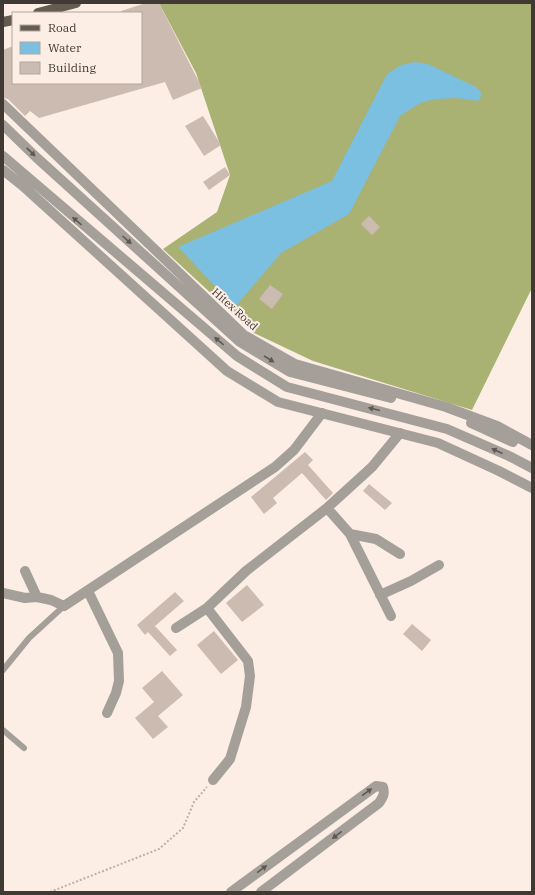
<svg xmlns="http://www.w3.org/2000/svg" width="535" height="895" font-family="'IBM Plex Serif',serif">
<rect width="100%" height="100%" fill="#fceee5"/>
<path fill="#a9b273" d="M 159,3 L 532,3 L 532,288 L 472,410 L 313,361 L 254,333 L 163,249 L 217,212 L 230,175 L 196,73 Z"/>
<path fill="#7bbfe1" d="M 415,62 L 428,64 L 476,87 C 482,92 483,95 478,101 L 457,98 L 435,99 L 420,103 L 400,116 L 349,214 L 281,253 L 235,307 L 178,247 L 332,181 L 387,74 L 401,65 Z"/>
<path fill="#ccbbb0" d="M 146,3 L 159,3 L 202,88 L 173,100 L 165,82 L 39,118 L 30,111 L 25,116 L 8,99 L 3,98 L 3,50 L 13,46 L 13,83 L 141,83 L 141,13 L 121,13 L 121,11 Z
M 203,116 L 221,145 L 204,156 L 185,126 Z
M 225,167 L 230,175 L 209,190 L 203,182 Z
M 369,216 L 380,227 L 372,235 L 361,224 Z
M 270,285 L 283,294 L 272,309 L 259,299 Z
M 305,452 L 313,460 L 308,465 L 333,493 L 326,500 L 302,473 L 273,498 L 277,503 L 264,514 L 251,497 Z
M 369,484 L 392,503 L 385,510 L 363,491 Z
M 247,585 L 264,605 L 242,622 L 226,603 Z
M 175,592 L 184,601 L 155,626 L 177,650 L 170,656 L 148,632 L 145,635 L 137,625 Z
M 412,624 L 431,640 L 422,651 L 403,634 Z
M 214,631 L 238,660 L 221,674 L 197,645 Z
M 162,671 L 183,695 L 158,716 L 168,727 L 153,739 L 135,718 L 154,702 L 142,688 Z"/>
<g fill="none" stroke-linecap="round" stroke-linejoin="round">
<path stroke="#bcb0a8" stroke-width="2" stroke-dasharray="2 2" stroke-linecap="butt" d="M 50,892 L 159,849 L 183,828 L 194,802 L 207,787"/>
<path stroke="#a59f99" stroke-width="6" d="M 3,670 L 29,638 L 64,606
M 3,730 L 24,748"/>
<path stroke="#a59f99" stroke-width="10" d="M 327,508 L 350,534 L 376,539 L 400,554
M 350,534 L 391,616
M 25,571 L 37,597 L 51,600 L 64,606 L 275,467 L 294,450 L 322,413
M 88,591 L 118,653 L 119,681 L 116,693 L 107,713
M 3,593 L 25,598 L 37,597
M 380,595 L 411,581 L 439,565
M 176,628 L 207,608
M 213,780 L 230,759 L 246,707 L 250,676 L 248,661 L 207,608 L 246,571 L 327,508 L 372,467 L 400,433
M 231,892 L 376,786 L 383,787 C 385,794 383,797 379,803 L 261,892"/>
<path stroke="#a59f99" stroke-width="10" d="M 3,104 L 244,335 L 295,364 L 446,407 L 497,426 L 532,445
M 3,125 L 36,157 L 240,342 L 290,372 L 391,398
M 3,156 L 237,356 L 287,387 L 447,429 L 509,456 L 532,468
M 3,170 L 23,186 L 227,371 L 278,402 L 438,443 L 499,471 L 532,488
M 471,423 L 513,442"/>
<path stroke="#665b51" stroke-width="10" d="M 38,13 L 76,3
M 3,22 L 13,20"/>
</g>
<defs><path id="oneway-solid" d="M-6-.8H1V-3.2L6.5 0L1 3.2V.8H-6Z"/></defs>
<g fill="#5e5852">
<use href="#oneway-solid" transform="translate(31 152) rotate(44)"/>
<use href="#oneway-solid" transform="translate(77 221) rotate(-140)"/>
<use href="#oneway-solid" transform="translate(127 240) rotate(42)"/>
<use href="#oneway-solid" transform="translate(219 341) rotate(-140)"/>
<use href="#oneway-solid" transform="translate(269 359) rotate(32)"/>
<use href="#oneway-solid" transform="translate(374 409) rotate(-166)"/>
<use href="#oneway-solid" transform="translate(497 451) rotate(-156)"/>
<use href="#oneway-solid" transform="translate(367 792) rotate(-36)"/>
<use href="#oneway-solid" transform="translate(337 835) rotate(143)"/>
<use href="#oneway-solid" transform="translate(262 869) rotate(-36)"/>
</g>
<g text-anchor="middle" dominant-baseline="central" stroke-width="4" stroke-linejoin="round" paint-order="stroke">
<g font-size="11" fill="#403934" stroke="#fceee5">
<text transform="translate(235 309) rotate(42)">Hitex Road</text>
</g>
</g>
<rect width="535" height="895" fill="none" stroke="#403934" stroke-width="8"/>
<rect x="12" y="12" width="130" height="72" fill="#fceee5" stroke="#b1a69e"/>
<rect x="20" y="25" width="20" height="6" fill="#665b51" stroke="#b1a69e"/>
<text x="48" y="32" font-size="12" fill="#403934">Road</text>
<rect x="20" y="42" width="20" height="12" fill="#7bbfe1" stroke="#b1a69e"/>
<text x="48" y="52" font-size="12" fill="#403934">Water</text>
<rect x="20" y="62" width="20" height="12" fill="#ccbbb0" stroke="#b1a69e"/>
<text x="48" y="72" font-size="12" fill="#403934">Building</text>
</svg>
